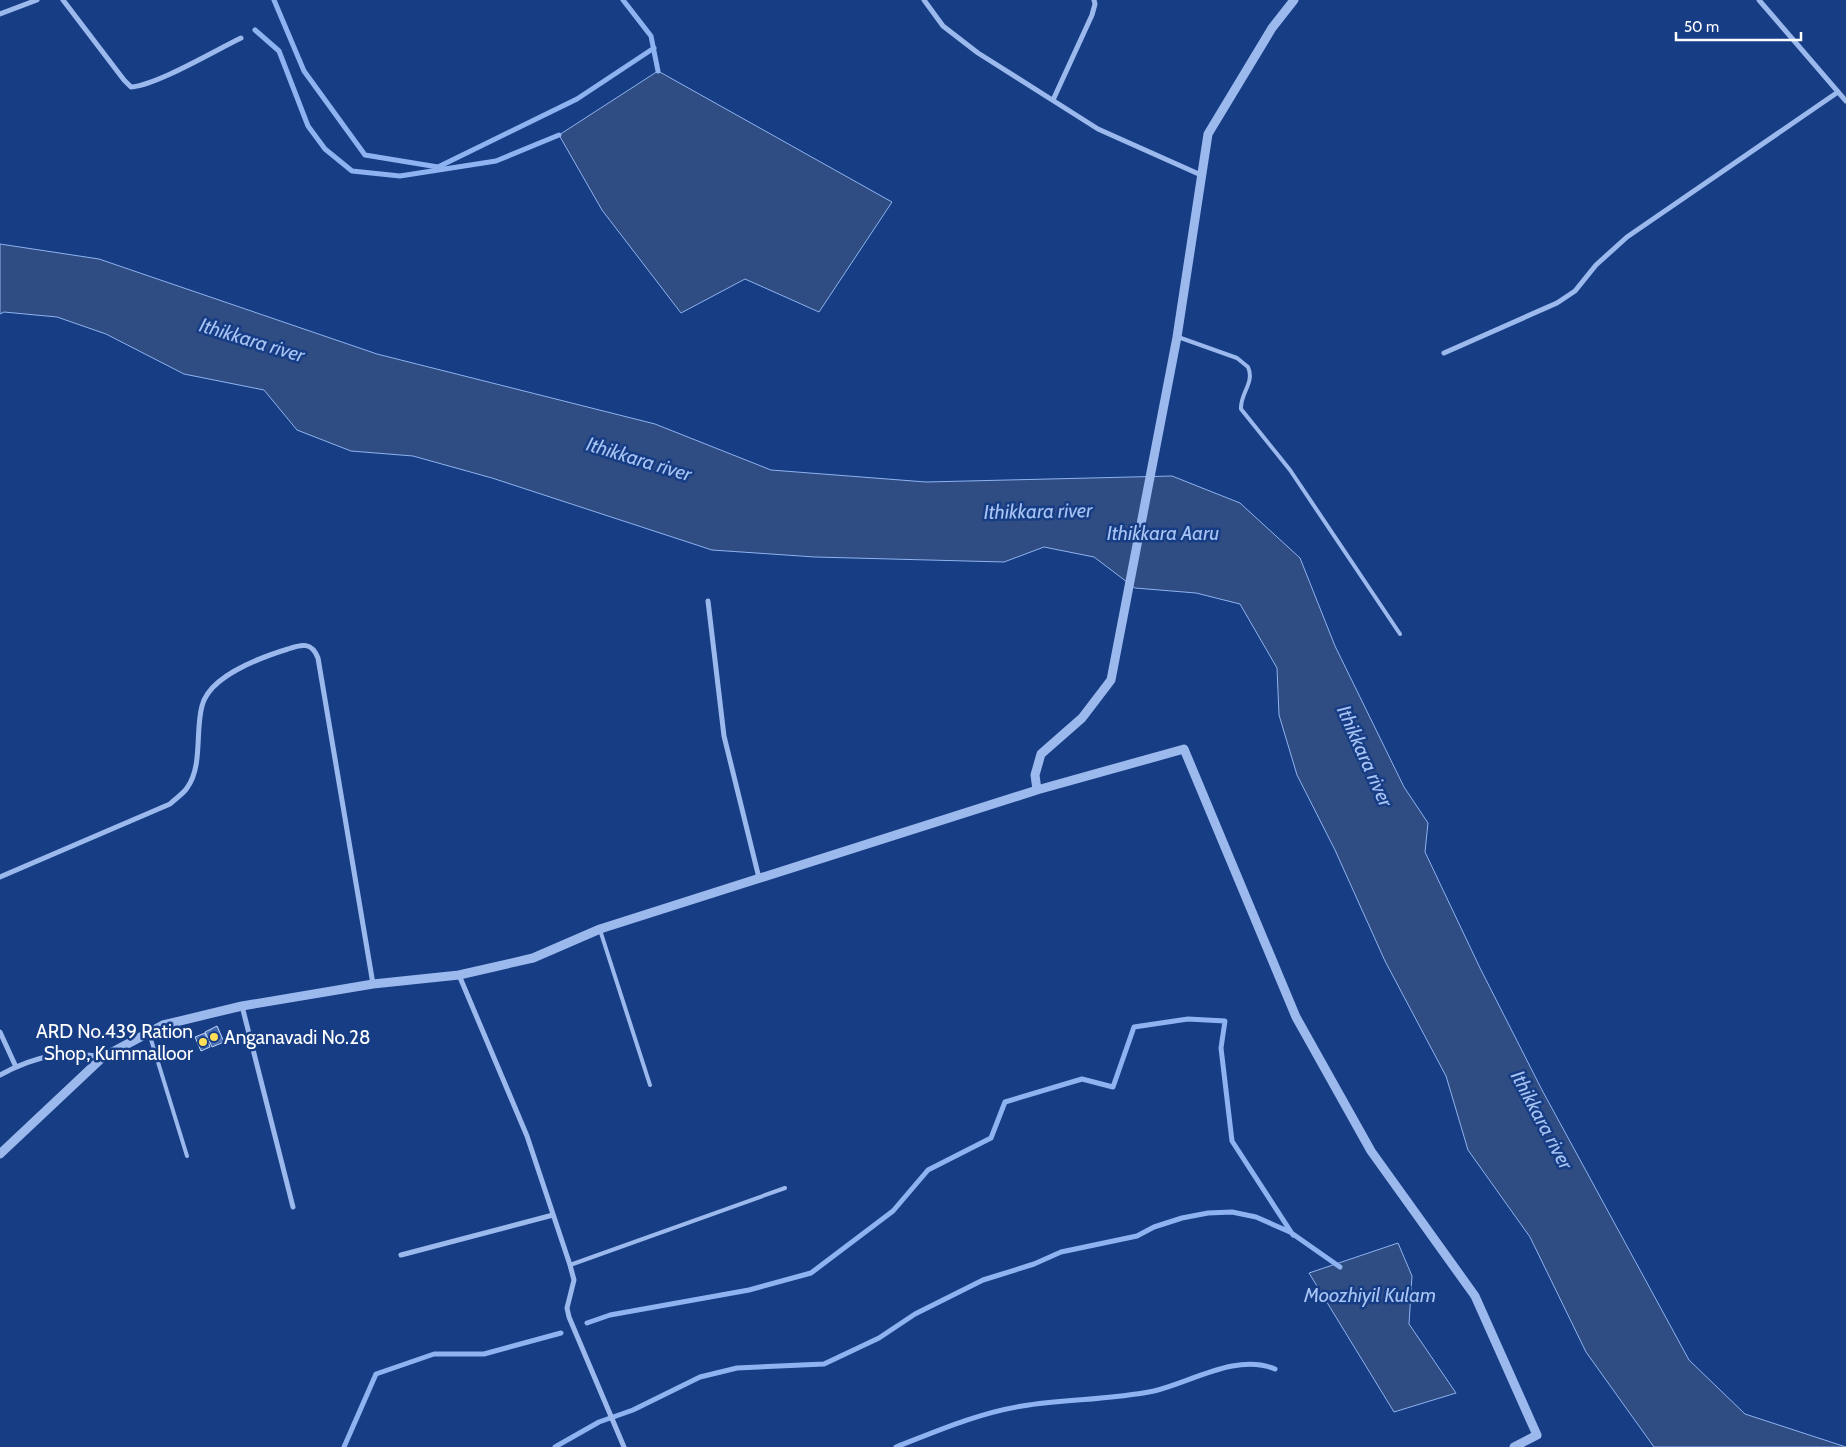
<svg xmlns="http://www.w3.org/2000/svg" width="1846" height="1447" font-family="Cabin,sans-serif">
<defs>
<pattern id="building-cross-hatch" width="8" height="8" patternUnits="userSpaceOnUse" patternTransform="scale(1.25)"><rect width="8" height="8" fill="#3f67af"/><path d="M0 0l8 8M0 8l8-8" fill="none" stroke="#5c7ebb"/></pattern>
</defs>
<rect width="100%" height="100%" fill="#173d85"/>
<path fill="#304d83" stroke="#8eb3f0" d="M 658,71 L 892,202 L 819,312 L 745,279 L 681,313 L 602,210 L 559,135 Z
M 0,244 L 99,259 L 377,354 L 655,424 L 771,470 L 926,482 L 1172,476 L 1240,503 L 1300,558 L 1335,646 L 1404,787 L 1428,823 L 1425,852 L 1480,968 L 1542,1090 L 1689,1360 L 1745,1414 L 1846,1447 L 1654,1447 L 1586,1352 L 1530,1237 L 1468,1150 L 1446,1076 L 1385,961 L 1335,850 L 1297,775 L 1279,715 L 1277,668 L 1240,604 L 1196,593 L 1135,588 L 1094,557 L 1044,547 L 1004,562 L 815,557 L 712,550 L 492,478 L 413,456 L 351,451 L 297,430 L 264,390 L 184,374 L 106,334 L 57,317 L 4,312 L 0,314 Z
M 1398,1243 L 1412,1276 L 1409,1324 L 1456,1393 L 1394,1412 L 1309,1273 Z"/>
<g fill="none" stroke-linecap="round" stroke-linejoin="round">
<path stroke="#8eb3f0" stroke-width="5" d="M 274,0 L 304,71 L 365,155 L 438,167 L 577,99 L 654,48
M 623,0 L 651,36 L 658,71
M 255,30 L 279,51 L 308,126 L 325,149 L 352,171 L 400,176 L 496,161 L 559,135
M 587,1323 L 610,1315 L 749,1290 L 811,1273 L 893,1211 L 928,1170 L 991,1138 L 1005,1102 L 1082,1079 L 1113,1087 L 1134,1027 L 1188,1019 L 1225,1021 L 1221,1048 L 1232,1141 L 1293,1235
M 344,1447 L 376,1374 L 434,1354 L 484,1354 L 561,1333
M 555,1447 L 599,1422 L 633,1410 L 700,1377 L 737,1368 L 824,1364 L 879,1338 L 915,1314 L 983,1280 L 1034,1264 L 1061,1252 L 1137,1236 L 1154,1227 L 1182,1218 L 1208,1213 L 1232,1212 L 1256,1217 L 1290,1232 L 1340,1267
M 896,1447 C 937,1431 978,1413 1022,1406 C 1066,1399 1110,1400 1154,1391 C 1192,1382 1236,1353 1275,1369"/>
</g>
<path fill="url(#building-cross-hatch)" stroke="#c1d6fa" d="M 217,1026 L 224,1042 L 212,1047 L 205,1032 Z
M 205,1033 L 210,1047 L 201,1051 L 195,1037 Z"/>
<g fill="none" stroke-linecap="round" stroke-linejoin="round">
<path stroke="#9cb9ed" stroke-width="4" d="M 1178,337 L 1237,358 L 1248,367 C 1255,383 1240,393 1241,409 L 1290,470 L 1400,634
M 600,930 L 650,1085
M 149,1033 L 187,1156
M 570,1265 L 785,1188"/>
<path stroke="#9cb9ed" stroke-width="5" d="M 63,0 L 124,80 L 131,87 C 157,85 214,51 241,38
M 924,0 L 943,26 L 978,53 L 1098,129 L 1201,175
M 1759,0 L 1846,101
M 0,14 L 37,0
M 1053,100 L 1092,15 L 1095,4 L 1094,0
M 1444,353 L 1557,303 L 1575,291 L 1596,265 L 1627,237 L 1838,92
M 708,601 L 724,736 L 759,878
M 0,877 L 170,804 C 175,799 183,794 187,788 C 203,766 195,731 202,706 C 209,676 262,657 288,649 C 302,644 312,642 318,658 L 373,984
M 459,975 L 527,1136 L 570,1265 L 574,1280 L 567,1308 L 569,1317 L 624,1447
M 242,1006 L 293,1207
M 0,1032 L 16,1067
M 0,1075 C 35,1056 63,1050 103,1057
M 401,1255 L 553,1215"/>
<path stroke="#9cb9ed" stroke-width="9" d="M 1294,0 L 1272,28 L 1208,134 L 1177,337 L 1111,680 L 1082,718 L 1041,754 L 1035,775 L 1037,790 L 1184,749 L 1296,1017 L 1371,1151 L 1475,1296 L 1537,1435 L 1514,1447
M 0,1154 L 103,1057 L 163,1025 L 242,1006 L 373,984 L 459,975 L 533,958 L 600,929 L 1037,790"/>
</g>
<g fill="#ffde58" stroke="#173d85" stroke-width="2">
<circle cx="214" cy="1037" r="5"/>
<circle cx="203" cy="1042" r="5"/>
</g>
<g text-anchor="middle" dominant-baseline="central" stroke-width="5" stroke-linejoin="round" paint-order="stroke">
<g font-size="19" fill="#fff" stroke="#173d85" text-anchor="end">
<text x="193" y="1031">ARD No.439 Ration<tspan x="193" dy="22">Shop, Kummalloor</tspan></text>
<text x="224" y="1037" text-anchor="start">Anganavadi No.28</text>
</g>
<g font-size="20" font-style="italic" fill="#a7c4f5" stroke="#173d85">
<text transform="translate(252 340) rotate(17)">Ithikkara river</text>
<text transform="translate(639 459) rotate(17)">Ithikkara river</text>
<text transform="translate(1038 511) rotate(-1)">Ithikkara river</text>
<text x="1163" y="533">Ithikkara Aaru</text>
<text transform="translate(1365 756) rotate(66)">Ithikkara river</text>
<text transform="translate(1542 1120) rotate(62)">Ithikkara river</text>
<text x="1370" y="1295">Moozhiyil Kulam</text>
</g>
</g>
<path d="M1676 32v8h125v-8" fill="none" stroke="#ffffff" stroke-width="2.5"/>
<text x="1684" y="32" font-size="15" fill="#ffffff" stroke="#173d85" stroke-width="4" paint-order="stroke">50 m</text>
</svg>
